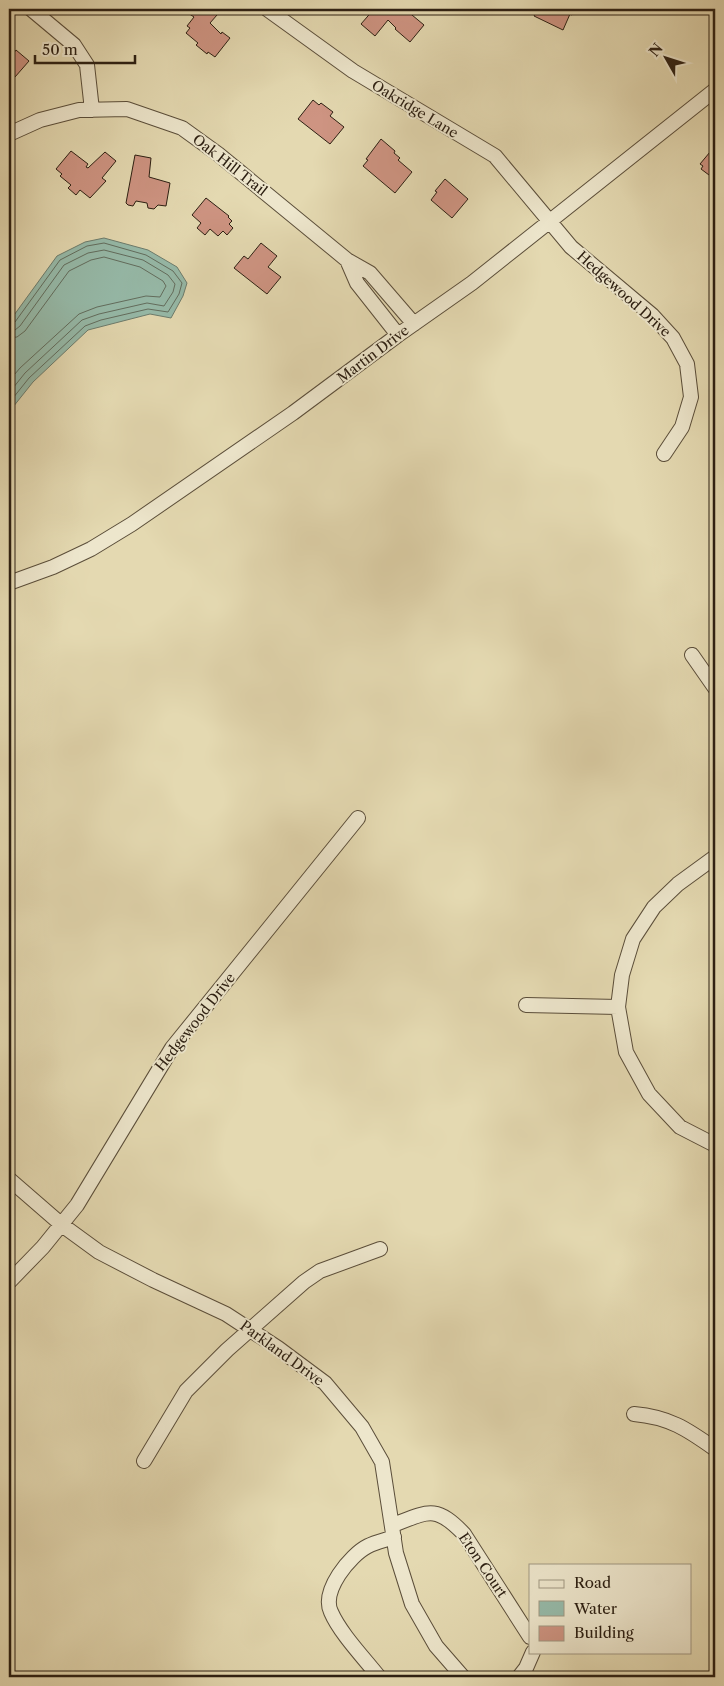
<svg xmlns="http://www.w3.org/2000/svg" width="724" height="1686" font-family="'Libre Caslon Text',serif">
<rect width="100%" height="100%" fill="#e4d9b1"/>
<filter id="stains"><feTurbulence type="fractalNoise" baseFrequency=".004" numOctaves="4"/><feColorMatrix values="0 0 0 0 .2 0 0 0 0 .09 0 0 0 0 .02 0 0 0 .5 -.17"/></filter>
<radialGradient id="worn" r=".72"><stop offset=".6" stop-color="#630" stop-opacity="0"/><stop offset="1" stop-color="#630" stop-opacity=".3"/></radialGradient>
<path fill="#96baa9" stroke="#6c7c6d" d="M 104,238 L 148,250 L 177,267 L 187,283 L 183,296 L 171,318 L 150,314 L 88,330 L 33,382 L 9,412 L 9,322 L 57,256 L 85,242 Z"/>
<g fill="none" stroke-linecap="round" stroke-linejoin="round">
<path stroke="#626d5e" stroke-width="1" d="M 9,324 L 15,322 L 60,260 L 87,246 L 104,243 L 146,255 L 173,271 L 182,283 L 179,294 L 168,312 L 148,309 L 101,320 L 85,326 L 29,378 L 9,403
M 9,330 L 15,330 L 20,326 L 64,265 L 88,253 L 104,250 L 143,260 L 168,275 L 175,284 L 173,292 L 164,306 L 147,303 L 99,314 L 82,320 L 25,373 L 9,393
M 9,338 L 17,337 L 25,331 L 69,271 L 91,260 L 104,257 L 140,267 L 163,281 L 166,286 L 160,297 L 146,296 L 97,307 L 79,314 L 20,368 L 9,381"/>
</g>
<path fill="#ce9482" stroke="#2d2013" d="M 192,9 L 209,9 L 217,15 L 210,23 L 221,34 L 222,32 L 230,38 L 215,57 L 208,52 L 207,54 L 196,45 L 198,43 L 186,33 L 190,28 L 187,26 L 194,17 L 188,13 Z
M 374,9 L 407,9 L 406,10 L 424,25 L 410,42 L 395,29 L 396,28 L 388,20 L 375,36 L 361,24 Z
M 538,9 L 575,9 L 572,15 L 570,14 L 563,30 L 534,16 Z
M 16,50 L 29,61 L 15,77 L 14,76 L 9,82 L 9,55 L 11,57 Z
M 313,100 L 319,105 L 321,103 L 333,112 L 330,116 L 344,127 L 330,144 L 298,119 Z
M 381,139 L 395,151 L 394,153 L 400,158 L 398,160 L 412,172 L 395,193 L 363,166 L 368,160 L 366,159 Z
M 715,146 L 715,177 L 711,173 L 709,175 L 701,169 L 703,166 L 700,164 Z
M 71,151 L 88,164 L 86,167 L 88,168 L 105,152 L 116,161 L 102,178 L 106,181 L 90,198 L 80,190 L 76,195 L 68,188 L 71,185 L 60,176 L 62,174 L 56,169 Z
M 135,155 L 151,158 L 149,177 L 170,183 L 166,206 L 158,205 L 154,209 L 148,208 L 147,203 L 136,201 L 133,206 L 128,205 L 126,203 Z
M 445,179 L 468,199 L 452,218 L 431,200 L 437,192 L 435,191 Z
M 206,198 L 229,216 L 228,217 L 232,221 L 229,224 L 233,228 L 227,235 L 223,231 L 218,236 L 210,229 L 205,235 L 197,228 L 201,223 L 192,215 Z
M 261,243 L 277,256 L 268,267 L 281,277 L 267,294 L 234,268 L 244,256 L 248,259 Z"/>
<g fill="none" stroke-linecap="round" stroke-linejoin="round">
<defs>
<path id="minor" d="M 31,9 L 74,45 L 87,65 L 92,110
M 267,9 L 353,71 L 495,156 L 571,247 L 652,315 L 673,338 L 687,364 L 691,397 L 682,427 L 664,454
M 9,134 L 40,120 L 79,110 L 127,109 L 182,128 L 218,154 L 347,260 L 370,273 L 414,324
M 347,260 L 357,283 L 398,335
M 9,583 L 53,567 L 91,549 L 132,524 L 293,413 L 398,335 L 472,283 L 715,90
M 692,655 L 715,688
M 715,857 L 678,884 L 654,907 L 633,939 L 622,975 L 618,1007 L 626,1052 L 649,1094 L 680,1127 L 715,1145
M 526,1005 L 618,1007
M 9,1179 L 62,1225 L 99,1252 L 153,1280 L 226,1314 L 278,1348 L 325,1383 L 362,1427 L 382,1462 L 396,1553 L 412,1604 L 436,1646 L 463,1677
M 9,1282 L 43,1247 L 77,1205 L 172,1048 L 358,818
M 634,1414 C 669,1417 687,1429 715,1449
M 144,1461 L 186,1391 L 227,1350 L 304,1282 L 320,1271 L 380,1249
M 393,1525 C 429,1511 436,1505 464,1534 L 530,1637
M 379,1677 C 364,1658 340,1633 331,1612 C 321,1591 350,1555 368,1546 C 376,1542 386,1540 394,1537
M 519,1677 L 526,1668 L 533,1652"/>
</defs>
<use href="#minor" stroke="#5b4e3a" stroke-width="16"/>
<use href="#minor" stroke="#ede6cc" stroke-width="14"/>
</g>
<g text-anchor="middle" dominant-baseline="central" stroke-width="4" stroke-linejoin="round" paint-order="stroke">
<g font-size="14" fill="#2d2013" stroke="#ede6cc">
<text transform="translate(415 109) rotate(31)">Oakridge Lane</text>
<text transform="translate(230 165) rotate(38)">Oak Hill Trail</text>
<text transform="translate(624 294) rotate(42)">Hedgewood Drive</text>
<text transform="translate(373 354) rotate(-37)">Martin Drive</text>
<text transform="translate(195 1022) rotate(-52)">Hedgewood Drive</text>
<text transform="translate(282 1353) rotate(36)">Parkland Drive</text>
<text transform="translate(483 1565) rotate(56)">Eton Court</text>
</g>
</g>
<rect width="724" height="1686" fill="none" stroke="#e4d9b1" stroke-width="30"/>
<rect x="10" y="10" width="704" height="1666" fill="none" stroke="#2d2013" stroke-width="2.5"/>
<rect x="15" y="15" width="694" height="1656" fill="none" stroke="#2d2013"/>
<rect x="529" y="1564" width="162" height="90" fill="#ede6cc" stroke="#a09782"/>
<rect x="539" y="1580" width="25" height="8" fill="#ede6cc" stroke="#a09782"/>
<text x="574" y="1588" font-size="15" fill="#2d2013">Road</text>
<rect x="539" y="1601" width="25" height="15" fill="#96baa9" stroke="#a09782"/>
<text x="574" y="1614" font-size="15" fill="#2d2013">Water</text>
<rect x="539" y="1626" width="25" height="15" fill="#ce9482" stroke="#a09782"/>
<text x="574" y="1638" font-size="15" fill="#2d2013">Building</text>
<g transform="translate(666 58) rotate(309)" stroke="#ede6cc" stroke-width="4" paint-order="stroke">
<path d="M0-4L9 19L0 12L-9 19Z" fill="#2d2013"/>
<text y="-8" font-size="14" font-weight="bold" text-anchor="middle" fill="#2d2013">N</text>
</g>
<path d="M35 55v8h100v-8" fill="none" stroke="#2d2013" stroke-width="2.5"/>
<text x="42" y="55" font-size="15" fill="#2d2013" stroke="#ede6cc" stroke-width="4" paint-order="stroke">50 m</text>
<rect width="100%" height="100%" filter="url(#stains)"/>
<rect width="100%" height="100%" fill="url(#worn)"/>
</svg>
